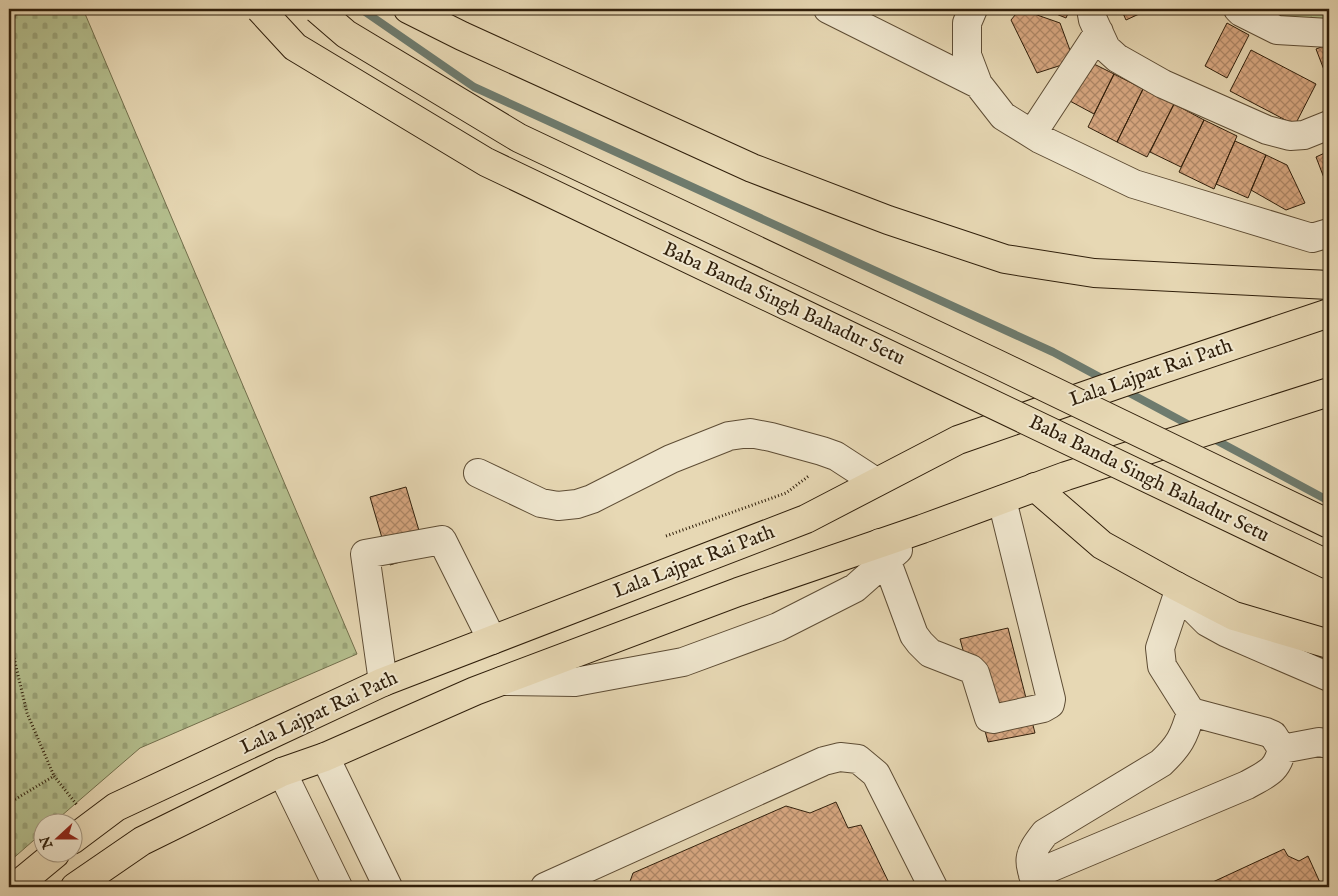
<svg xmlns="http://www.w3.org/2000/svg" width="1338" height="896" font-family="'IM FELL English',serif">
<defs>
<pattern id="cemetery-stones" width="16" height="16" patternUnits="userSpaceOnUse" patternTransform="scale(1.25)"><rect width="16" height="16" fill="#b4bf8e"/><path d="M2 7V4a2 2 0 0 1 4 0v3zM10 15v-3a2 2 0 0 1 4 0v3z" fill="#9ba479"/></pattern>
<pattern id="park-tufts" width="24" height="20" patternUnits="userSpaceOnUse" patternTransform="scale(1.25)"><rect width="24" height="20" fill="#b4bf8e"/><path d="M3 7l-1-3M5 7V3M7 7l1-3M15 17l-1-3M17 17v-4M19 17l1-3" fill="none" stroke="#9ba479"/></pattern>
<pattern id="building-cross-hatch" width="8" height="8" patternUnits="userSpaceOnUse" patternTransform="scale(1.25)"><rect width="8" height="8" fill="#d9a983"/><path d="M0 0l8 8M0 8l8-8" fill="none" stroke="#b08969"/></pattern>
</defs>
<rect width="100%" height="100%" fill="#e7d8b4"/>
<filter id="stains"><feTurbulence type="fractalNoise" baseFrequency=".004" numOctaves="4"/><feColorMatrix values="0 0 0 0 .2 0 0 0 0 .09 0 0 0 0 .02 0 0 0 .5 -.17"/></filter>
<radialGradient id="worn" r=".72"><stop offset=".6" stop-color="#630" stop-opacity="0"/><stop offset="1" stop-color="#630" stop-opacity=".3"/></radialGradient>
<path fill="url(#cemetery-stones)" stroke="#726f4c" d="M 19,9 L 83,9 L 357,654 L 140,748 L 53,823 L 42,824 L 42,833 L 9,862 L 9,31 Z"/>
<path fill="url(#park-tufts)" stroke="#726f4c" d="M 1258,9 L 1329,9 L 1329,21 L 1289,20 Z"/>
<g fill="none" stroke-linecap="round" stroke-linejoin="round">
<path stroke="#6e7b6e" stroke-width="8" d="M 361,9 L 474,87 L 1053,352 L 1107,381
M 1122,389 L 1193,427
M 1212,438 L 1329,501"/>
</g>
<path fill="url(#building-cross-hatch)" stroke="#301f0b" d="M 1020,9 L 1060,23 L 1074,61 L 1037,73 L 1011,20 Z
M 1044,9 L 1070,9 L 1066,18 Z
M 1121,9 L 1150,9 L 1126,20 Z
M 1227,23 L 1249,35 L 1227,78 L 1205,66 Z
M 1329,44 L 1329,83 L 1316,49 Z
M 1251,50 L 1316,84 L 1295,125 L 1230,91 Z
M 1088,61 L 1114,74 L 1094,114 L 1068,100 Z
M 1114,74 L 1143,89 L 1117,142 L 1088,127 Z
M 1143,89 L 1174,104 L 1147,157 L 1117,142 Z
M 1174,104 L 1204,120 L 1181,167 L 1150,152 Z
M 1204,120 L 1237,136 L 1214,189 L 1179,172 Z
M 1235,141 L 1266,155 L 1248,198 L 1216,184 Z
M 1329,151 L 1329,191 L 1316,157 Z
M 1266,155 L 1287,165 L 1305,203 L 1286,210 L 1251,190 Z
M 406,487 L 426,554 L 390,565 L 370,497 Z
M 1008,628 L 1035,733 L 988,742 L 960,639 Z
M 836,802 L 848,828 L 861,825 L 891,887 L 628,887 L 633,873 L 786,806 L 810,813 Z
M 1284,849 L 1288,856 L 1299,861 L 1308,856 L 1322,887 L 1202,887 Z"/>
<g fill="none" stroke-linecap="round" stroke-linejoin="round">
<defs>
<path id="minor" d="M 828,9 L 978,84
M 973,9 L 967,23 L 967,55 L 978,84 L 1003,116 L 1040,139 L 1134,184 L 1312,238 L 1329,233
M 1091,9 L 1093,20 L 1106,48 L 1117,58 L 1163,84 L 1267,130 L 1290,136 L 1304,135 L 1329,125
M 1238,9 L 1241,12 L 1277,30 L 1329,33
M 1032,134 L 1099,32
M 478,473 L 541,503 L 558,506 L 577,504 L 592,499 L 671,459 L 729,436 L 750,433 L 771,437 L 822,451 L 836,456 L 876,482
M 880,543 L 914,635 L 920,643 L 930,653 L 971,669 L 975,673 L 989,718 L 993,719 L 1043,708 L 1050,704 L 1051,699 L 1002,500
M 1176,586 L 1186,601 L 1207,622 L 1227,633 L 1329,677
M 502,681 L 575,682 L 683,662 L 778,627 L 855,588 L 898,550
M 383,682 L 365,554 L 442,540 L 492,640
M 1282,749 L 1319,742 L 1329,744
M 325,757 L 388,887
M 282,772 L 338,887
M 1033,875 L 1247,785 C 1266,774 1277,772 1282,749 L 1273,735 L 1266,732 L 1191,712 L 1162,666 L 1160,648 L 1179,591
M 545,887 L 824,761 L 840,757 L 858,759 L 876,774 L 933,887
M 1038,887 C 1027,860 1027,856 1045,833 L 1161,763 C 1179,746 1184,737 1191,712"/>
<path id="major" d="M 72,840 L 116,807 L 383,682 L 806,519 L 958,440 L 1127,381 L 1329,313
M 15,887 L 55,854
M 75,887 L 142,841 L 282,772 L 325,757 L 475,691 L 738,592 L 922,529 L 1066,476 L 1329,392"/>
<path id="highway" d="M 408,9 L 462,36 L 752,168 L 888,220 L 1005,259 L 1094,273 L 1329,285
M 1035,487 L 1102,545 L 1176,586 L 1234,616 L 1329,644"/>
</defs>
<use href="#minor" stroke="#5e4d35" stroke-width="30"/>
<use href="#major" stroke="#301f0b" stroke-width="30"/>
<use href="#highway" stroke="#301f0b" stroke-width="30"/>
<path stroke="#301f0b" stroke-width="3" stroke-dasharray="1 2.5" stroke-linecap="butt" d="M 666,536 L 786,493 L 810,475
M 10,641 L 27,713 L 54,776
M 9,803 L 54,776 L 77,805"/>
<use href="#minor" stroke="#efe6ce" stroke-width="28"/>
<use href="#major" stroke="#e7d8b4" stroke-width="28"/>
<use href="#highway" stroke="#e7d8b4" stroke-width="28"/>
<defs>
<path id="highway-bridge" d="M 260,9 L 295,47 L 486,162 L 1329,565
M 317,9 L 346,34 L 519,138 L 997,364 L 1329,524"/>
</defs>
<use href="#highway-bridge" stroke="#301f0b" stroke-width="30" stroke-linecap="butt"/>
<use href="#highway-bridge" stroke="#e7d8b4" stroke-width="28"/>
</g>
<g text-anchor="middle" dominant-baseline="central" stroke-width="4" stroke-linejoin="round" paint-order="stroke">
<g font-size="20" fill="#301f0b" stroke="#efe6ce">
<text transform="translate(784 304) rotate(25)">Baba Banda Singh Bahadur Setu</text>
<text transform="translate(1151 373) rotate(-19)">Lala Lajpat Rai Path</text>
<text transform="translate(1149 479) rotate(26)">Baba Banda Singh Bahadur Setu</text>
<text transform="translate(694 562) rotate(-21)">Lala Lajpat Rai Path</text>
<text transform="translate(319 713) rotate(-25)">Lala Lajpat Rai Path</text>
</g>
</g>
<rect width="1338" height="896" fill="none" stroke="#e7d8b4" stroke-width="30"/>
<rect x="10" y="10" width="1318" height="876" fill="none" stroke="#301f0b" stroke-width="2.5"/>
<rect x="15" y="15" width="1308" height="866" fill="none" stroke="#301f0b"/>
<g transform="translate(58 838) rotate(249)"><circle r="24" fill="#efe6ce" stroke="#a39680"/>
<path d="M0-4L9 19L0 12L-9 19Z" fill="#8f2418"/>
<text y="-8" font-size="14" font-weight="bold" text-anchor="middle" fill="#301f0b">N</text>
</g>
<rect width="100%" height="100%" filter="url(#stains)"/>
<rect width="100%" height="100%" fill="url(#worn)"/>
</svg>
